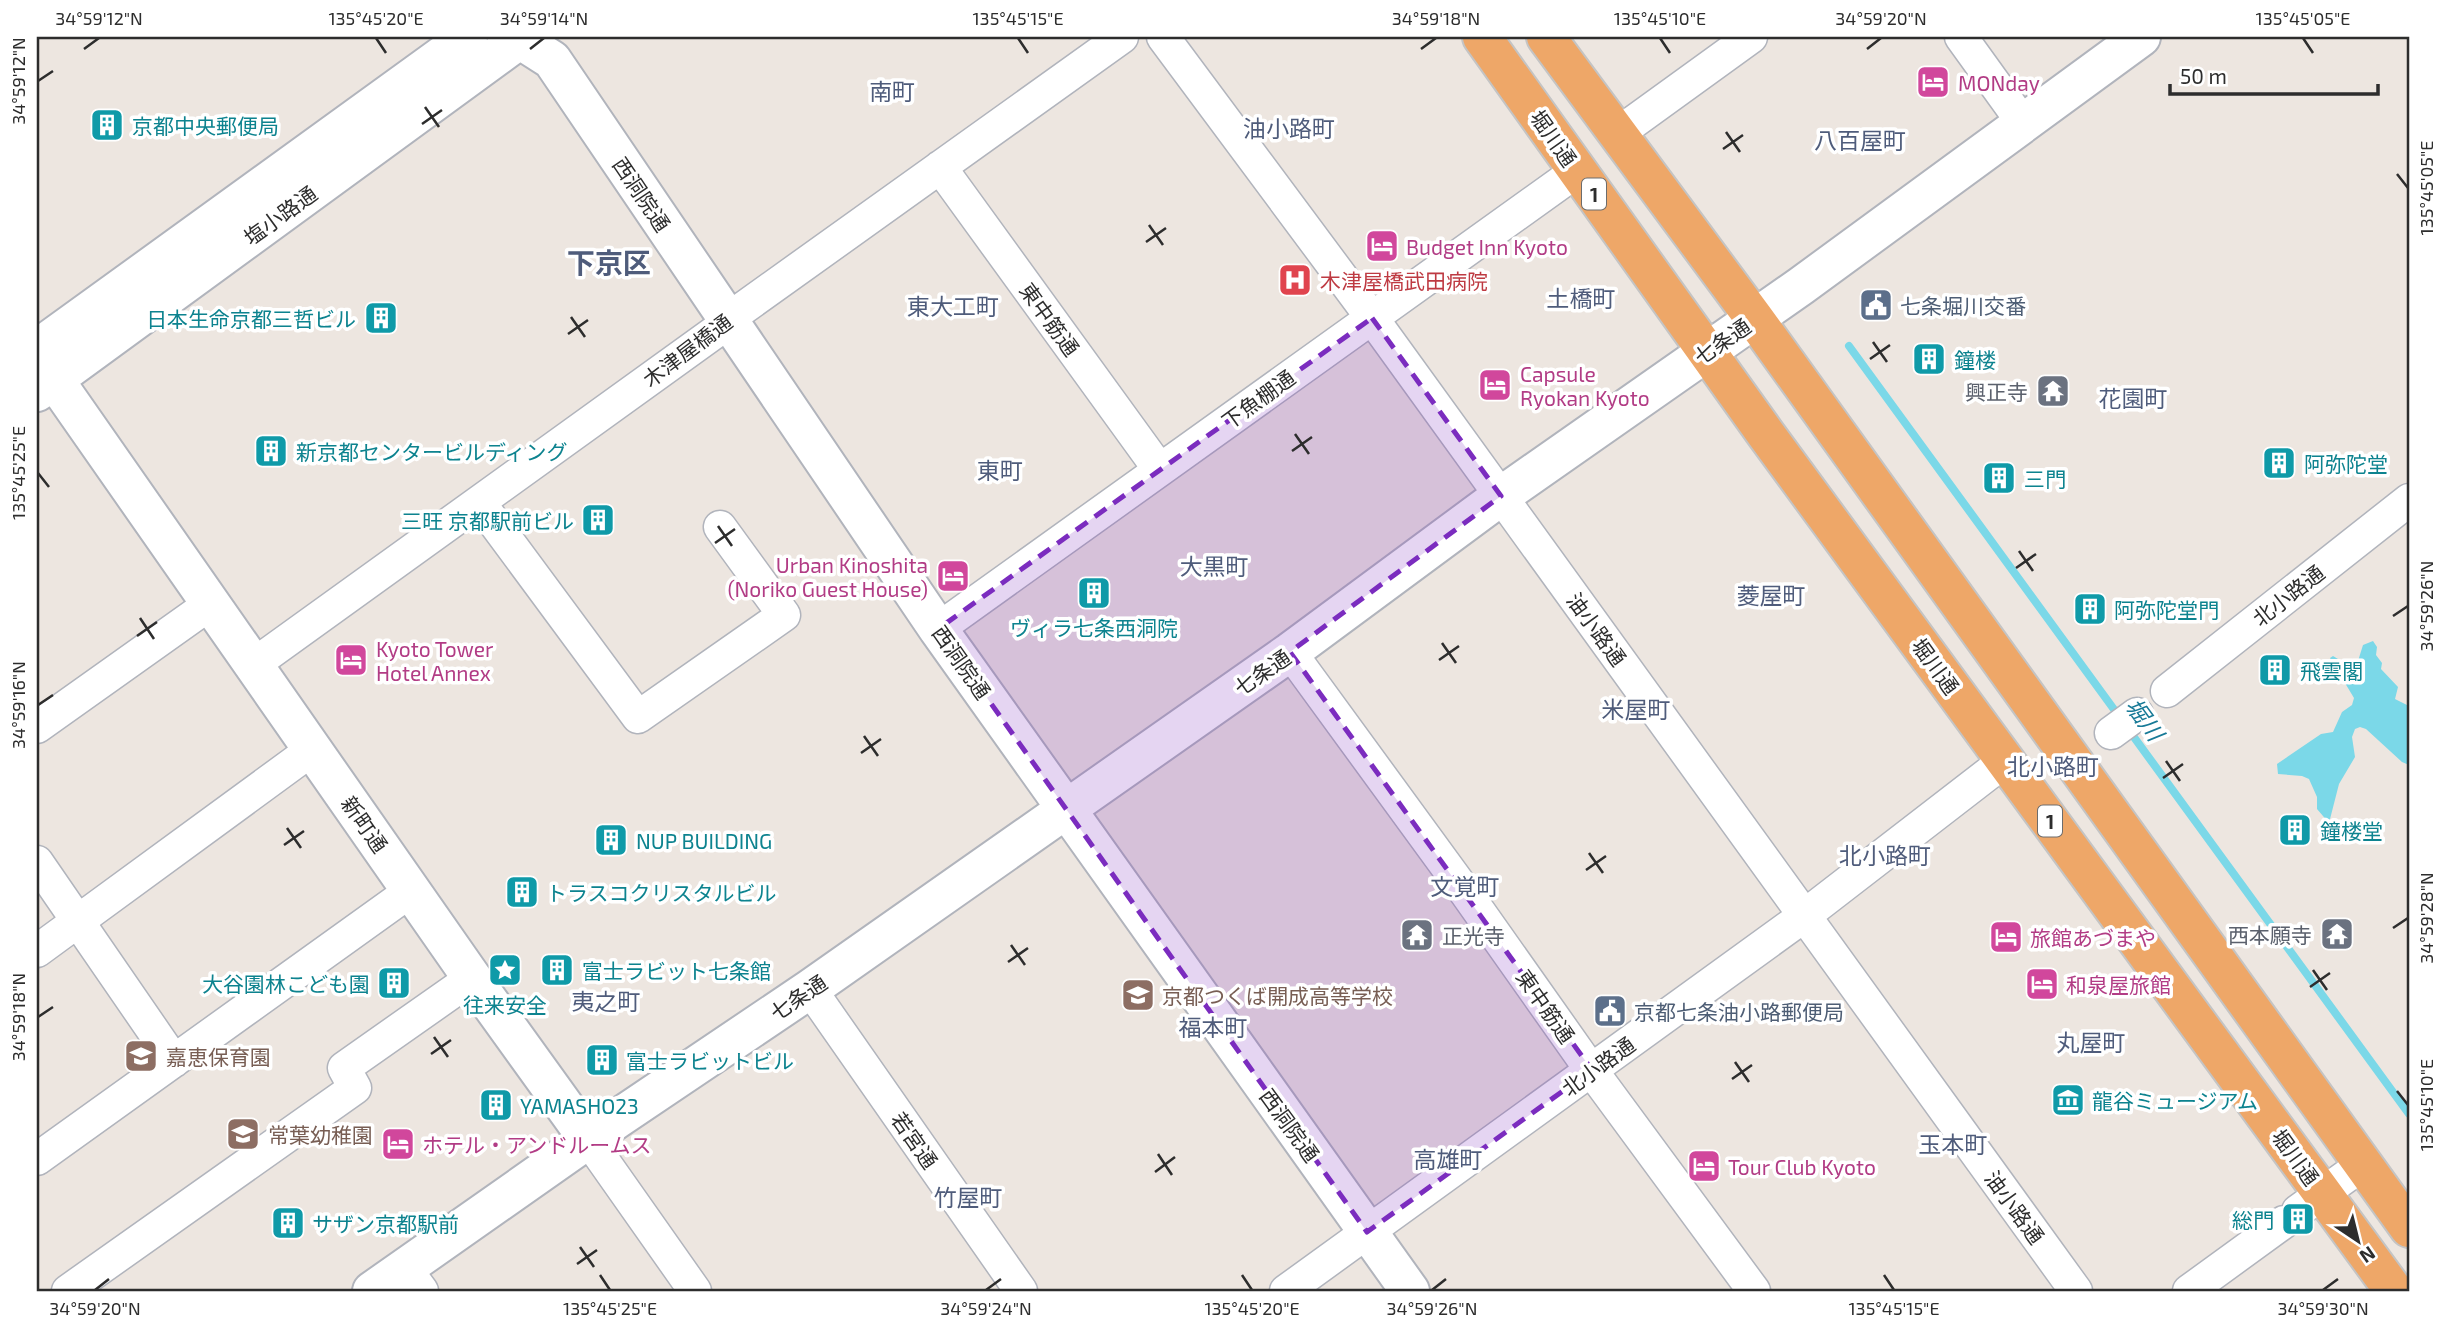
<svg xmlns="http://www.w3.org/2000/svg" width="2446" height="1328" font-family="'Exo 2','Noto Sans JP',sans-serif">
<rect width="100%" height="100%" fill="#ede6e0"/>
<path fill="#7bd8e8" d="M 2373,641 L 2377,647 L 2376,655 L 2382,663 L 2381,669 L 2398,687 L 2395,699 L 2409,706 L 2409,765 L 2402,762 L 2366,729 L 2360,727 L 2355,729 L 2352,737 L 2355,757 L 2339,784 L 2329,823 L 2317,809 L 2317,797 L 2309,779 L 2302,776 L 2278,774 L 2277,764 L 2321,734 L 2333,732 L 2342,712 L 2352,705 L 2354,698 L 2330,658 L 2333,656 C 2341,661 2348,666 2358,661 L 2363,645 Z"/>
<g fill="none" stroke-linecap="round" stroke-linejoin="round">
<path stroke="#7bd8e8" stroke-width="8" d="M 1849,346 L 2121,719
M 2128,729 L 2409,1114"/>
<defs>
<path id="minor" d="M 1163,37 L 1372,318 L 2076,1291
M 1961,37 L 2023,123
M 1617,134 L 1751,37
M 940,167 L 1159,469
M 479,502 L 638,717 L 784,615 L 720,527
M 938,629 L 1577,171
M 1290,652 L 1466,893 L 1586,1063 L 1754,1291
M 253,665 L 715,332 L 742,309 L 1122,37
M 2167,691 L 2409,500
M 37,727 L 210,604
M 2111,733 L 2137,714
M 37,862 L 174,1061
M 37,951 L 313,749
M 810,989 L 1021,1291
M 588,1139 L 695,1291
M 37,1159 L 412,890
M 2298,1211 L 2362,1165
M 405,1268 L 422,1291
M 68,1291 L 355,1088 L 344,1068 L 472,978
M 1286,1291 L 1804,916 L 2006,760
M 2189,1291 L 2284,1222"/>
<path id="tertiary" d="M 516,37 L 552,60 L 938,629 L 1410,1291
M 37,349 L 468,37
M 37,355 L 472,978 L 588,1139
M 37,392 L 523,37"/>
<path id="secondary" d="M 372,1291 L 617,1119 L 810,989 L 1290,652 L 1501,496 L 1801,286 L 2141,37"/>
<path id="trunk" d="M 1482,37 L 1765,433 L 2394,1291
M 1546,37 L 1754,318 L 2409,1228"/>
</defs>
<use href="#minor" stroke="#b1b4bc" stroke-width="35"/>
<use href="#tertiary" stroke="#b1b4bc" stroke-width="42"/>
<use href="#secondary" stroke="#b1b4bc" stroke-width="42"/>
<use href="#trunk" stroke="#c4c4c4" stroke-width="42"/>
<use href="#minor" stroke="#fff" stroke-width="32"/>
<use href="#tertiary" stroke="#fff" stroke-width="38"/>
<use href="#secondary" stroke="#fff" stroke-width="38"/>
<use href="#trunk" stroke="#eea768" stroke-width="38"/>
</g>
<path fill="#7b2cbf" fill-opacity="0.2" stroke="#7b2cbf" stroke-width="5" stroke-dasharray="14 9" stroke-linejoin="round" d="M 1372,318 L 1501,496 L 1290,652 L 1592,1070 L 1367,1232 L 938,629 Z"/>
<path fill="none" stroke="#2d2d2d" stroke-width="2.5" d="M 376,38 L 386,53M 1018,38 L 1028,53M 1660,38 L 1670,53M 2303,38 L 2313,53M 84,49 L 99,38M 530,49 L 544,38M 1421,49 L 1436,38M 1867,49 L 1881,38M 38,81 L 53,71M 425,107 L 439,127M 422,124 L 442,110M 1726,132 L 1740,152M 1723,149 L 1743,135M 2397,174 L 2408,188M 1149,225 L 1163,245M 1146,242 L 1166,228M 571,317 L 585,337M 568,334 L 588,320M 1873,342 L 1887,362M 1870,359 L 1890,345M 1295,434 L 1309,454M 1292,451 L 1312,437M 38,473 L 49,487M 718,526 L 732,546M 715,543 L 735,529M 2019,551 L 2033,571M 2016,568 L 2036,554M 2393,616 L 2408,606M 140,618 L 154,639M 137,636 L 157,622M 1442,643 L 1456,663M 1439,660 L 1459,646M 38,705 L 53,695M 864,736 L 878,756M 861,753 L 881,739M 2166,761 L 2180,781M 2163,778 L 2183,764M 287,828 L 301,848M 284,845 L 304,831M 1589,853 L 1603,873M 1586,870 L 1606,856M 2393,928 L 2408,918M 1011,945 L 1025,965M 1008,962 L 1028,948M 2313,970 L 2327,990M 2310,987 L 2330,973M 38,1017 L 53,1007M 434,1037 L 448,1057M 431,1054 L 451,1040M 1735,1062 L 1749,1082M 1732,1079 L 1752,1065M 2397,1091 L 2408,1105M 1158,1154 L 1172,1175M 1155,1172 L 1175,1157M 580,1247 L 594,1267M 577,1264 L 597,1250M 600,1275 L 610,1290M 1242,1275 L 1252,1290M 1884,1275 L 1894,1290M 95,1290 L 109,1279M 986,1290 L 1001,1279M 1432,1290 L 1446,1279M 2323,1290 L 2338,1279"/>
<defs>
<symbol id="hotel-square" viewBox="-11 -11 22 22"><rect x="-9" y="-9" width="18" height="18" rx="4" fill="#d1479c" stroke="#fff"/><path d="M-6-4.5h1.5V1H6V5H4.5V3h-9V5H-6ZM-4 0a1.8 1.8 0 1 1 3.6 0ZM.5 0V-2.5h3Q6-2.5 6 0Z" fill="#fff"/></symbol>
<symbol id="building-square" viewBox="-11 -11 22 22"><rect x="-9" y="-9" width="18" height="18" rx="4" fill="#0f9aa8" stroke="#fff"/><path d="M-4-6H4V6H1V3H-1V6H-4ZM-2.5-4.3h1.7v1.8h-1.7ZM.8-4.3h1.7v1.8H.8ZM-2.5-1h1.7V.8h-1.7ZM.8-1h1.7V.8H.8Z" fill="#fff"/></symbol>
<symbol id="hospital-square" viewBox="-11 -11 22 22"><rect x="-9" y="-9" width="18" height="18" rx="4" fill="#e0444e" stroke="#fff"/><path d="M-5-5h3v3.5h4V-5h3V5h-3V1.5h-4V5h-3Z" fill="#fff"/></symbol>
<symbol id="civic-square" viewBox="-11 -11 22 22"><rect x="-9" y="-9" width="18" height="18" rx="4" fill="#5c6f8a" stroke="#fff"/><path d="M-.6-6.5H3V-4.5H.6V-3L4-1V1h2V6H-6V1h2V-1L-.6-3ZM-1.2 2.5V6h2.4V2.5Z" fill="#fff"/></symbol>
<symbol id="temple-square" viewBox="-11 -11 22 22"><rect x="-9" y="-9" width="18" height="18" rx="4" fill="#6b7280" stroke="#fff"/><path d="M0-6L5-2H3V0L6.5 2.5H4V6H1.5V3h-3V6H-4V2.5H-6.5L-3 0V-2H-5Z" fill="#fff"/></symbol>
<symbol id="sight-square" viewBox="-11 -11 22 22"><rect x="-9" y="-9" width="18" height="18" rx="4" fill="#0f9aa8" stroke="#fff"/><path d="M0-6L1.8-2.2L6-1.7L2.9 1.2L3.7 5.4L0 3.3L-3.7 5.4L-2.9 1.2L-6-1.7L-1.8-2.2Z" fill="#fff"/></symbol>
<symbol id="school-square" viewBox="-11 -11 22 22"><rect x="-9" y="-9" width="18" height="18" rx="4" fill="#8d6e63" stroke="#fff"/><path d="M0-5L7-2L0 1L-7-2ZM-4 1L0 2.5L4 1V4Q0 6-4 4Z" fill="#fff"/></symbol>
<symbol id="museum-square" viewBox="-11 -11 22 22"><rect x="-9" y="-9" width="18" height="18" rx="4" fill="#0f9aa8" stroke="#fff"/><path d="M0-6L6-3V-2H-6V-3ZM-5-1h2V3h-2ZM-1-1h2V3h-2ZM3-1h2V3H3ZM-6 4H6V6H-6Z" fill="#fff"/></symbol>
</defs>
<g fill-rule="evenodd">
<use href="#hotel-square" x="1914" y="63" width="38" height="38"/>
<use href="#building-square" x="88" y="106" width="38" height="38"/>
<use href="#hotel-square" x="1363" y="227" width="38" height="38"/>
<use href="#hospital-square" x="1276" y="261" width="38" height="38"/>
<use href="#civic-square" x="1857" y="286" width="38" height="38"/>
<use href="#building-square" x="362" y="299" width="38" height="38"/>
<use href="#building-square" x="1910" y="340" width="38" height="38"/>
<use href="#hotel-square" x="1476" y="366" width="38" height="38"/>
<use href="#temple-square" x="2034" y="372" width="38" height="38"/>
<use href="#building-square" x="252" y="432" width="38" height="38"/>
<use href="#building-square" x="2260" y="444" width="38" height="38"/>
<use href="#building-square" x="1980" y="459" width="38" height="38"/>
<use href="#building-square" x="579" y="501" width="38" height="38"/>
<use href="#hotel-square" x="934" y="557" width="38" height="38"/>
<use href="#building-square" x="1075" y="574" width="38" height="38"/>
<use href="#building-square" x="2071" y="590" width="38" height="38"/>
<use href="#hotel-square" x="332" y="641" width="38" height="38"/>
<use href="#building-square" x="2256" y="651" width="38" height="38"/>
<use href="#building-square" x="2276" y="811" width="38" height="38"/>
<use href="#building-square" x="592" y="821" width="38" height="38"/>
<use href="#building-square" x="503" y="873" width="38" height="38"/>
<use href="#temple-square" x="2318" y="915" width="38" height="38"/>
<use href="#temple-square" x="1398" y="916" width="38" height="38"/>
<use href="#hotel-square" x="1987" y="918" width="38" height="38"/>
<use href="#sight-square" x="486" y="951" width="38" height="38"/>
<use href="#building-square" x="538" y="951" width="38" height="38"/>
<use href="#building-square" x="375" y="964" width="38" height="38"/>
<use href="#hotel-square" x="2023" y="965" width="38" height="38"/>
<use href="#school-square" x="1119" y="976" width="38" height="38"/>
<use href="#civic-square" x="1591" y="992" width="38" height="38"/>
<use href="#school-square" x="122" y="1037" width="38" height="38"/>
<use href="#building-square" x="583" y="1041" width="38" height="38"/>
<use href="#museum-square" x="2049" y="1081" width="38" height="38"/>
<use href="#building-square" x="477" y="1086" width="38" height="38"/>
<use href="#school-square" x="224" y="1115" width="38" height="38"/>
<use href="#hotel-square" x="379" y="1125" width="38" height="38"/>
<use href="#hotel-square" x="1685" y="1147" width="38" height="38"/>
<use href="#building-square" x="2279" y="1200" width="38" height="38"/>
<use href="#building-square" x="269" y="1204" width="38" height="38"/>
</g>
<g text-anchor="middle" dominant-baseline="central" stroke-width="7" stroke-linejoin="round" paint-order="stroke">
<g fill="#fff" stroke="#6c6c6c" stroke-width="2">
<rect x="1582" y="178.5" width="24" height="31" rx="5"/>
<rect x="2038" y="805.5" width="24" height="31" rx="5"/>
</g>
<g font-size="19" font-weight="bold" fill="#2d2d2d">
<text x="1594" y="194">1</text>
<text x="2050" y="821">1</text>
</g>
<g font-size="21" fill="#b23c85" stroke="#fff" text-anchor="start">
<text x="1958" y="82">MONday</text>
<text x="1406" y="246">Budget Inn Kyoto</text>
<text x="1520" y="373">Capsule<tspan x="1520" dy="24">Ryokan Kyoto</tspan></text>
<text x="928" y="564" text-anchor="end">Urban Kinoshita<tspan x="928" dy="24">(Noriko Guest House)</tspan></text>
<text x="376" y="648">Kyoto Tower<tspan x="376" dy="24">Hotel Annex</tspan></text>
<text x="2030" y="937">旅館あづまや</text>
<text x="2066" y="984">和泉屋旅館</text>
<text x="422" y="1144">ホテル・アンドルームス</text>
<text x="1728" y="1166">Tour Club Kyoto</text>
</g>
<g font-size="21" fill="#0d838f" stroke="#fff" text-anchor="start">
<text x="132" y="125">京都中央郵便局</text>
<text x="356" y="318" text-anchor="end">日本生命京都三哲ビル</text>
<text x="1954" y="359">鐘楼</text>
<text x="296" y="451">新京都センタービルディング</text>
<text x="2304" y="463">阿弥陀堂</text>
<text x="2024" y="478">三門</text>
<text x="574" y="520" text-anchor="end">三旺 京都駅前ビル</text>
<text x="2114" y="609">阿弥陀堂門</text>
<text x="1094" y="627" text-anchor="middle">ヴィラ七条西洞院</text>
<text x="2300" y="670">飛雲閣</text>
<text x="2320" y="830">鐘楼堂</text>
<text x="636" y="840">NUP BUILDING</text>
<text x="546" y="892">トラスコクリスタルビル</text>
<text x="582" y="970">富士ラビット七条館</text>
<text x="370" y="983" text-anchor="end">大谷園林こども園</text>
<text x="505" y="1004" text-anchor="middle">往来安全</text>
<text x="626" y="1060">富士ラビットビル</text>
<text x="2092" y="1100">龍谷ミュージアム</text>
<text x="520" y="1105">YAMASHO23</text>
<text x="2274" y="1219" text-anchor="end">総門</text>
<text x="312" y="1223">サザン京都駅前</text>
</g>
<g font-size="21" fill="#2d2d2d" stroke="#fff">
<text transform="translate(1554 138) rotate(55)">堀川通</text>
<text transform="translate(642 194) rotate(56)">西洞院通</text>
<text transform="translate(280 215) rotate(-36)">塩小路通</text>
<text transform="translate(1050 319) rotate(54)">東中筋通</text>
<text transform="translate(1722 341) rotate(-35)">七条通</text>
<text transform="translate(687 350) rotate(-37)">木津屋橋通</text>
<text transform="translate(1258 399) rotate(-36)">下魚棚通</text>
<text transform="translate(2288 595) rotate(-38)">北小路通</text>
<text transform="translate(1597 629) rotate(54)">油小路通</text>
<text transform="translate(962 662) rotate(55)">西洞院通</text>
<text transform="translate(1936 666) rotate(54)">堀川通</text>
<text transform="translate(1262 672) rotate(-35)">七条通</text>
<text transform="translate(365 824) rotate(55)">新町通</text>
<text transform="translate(798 997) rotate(-34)">七条通</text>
<text transform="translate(1546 1006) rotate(55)">東中筋通</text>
<text transform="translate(1598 1066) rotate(-36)">北小路通</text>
<text transform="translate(1290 1125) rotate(54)">西洞院通</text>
<text transform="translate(915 1140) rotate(55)">若宮通</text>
<text transform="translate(2296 1157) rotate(54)">堀川通</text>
<text transform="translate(2015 1207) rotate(54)">油小路通</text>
</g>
<g font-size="21" fill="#be3a42" stroke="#fff" text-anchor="start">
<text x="1320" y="280">木津屋橋武田病院</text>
</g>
<g font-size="21" fill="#4e5e75" stroke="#fff" text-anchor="start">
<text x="1900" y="305">七条堀川交番</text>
<text x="1634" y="1011">京都七条油小路郵便局</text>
</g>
<g font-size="21" fill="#5b616d" stroke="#fff" text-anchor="end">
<text x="2028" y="391">興正寺</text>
<text x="2312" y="934">西本願寺</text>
<text x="1442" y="935" text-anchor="start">正光寺</text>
</g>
<g font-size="21" fill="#785e54" stroke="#fff" text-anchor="start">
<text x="1162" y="995">京都つくば開成高等学校</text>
<text x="166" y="1056">嘉恵保育園</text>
<text x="268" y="1134">常葉幼稚園</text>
</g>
<g font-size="23" fill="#4f5c7b" stroke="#fff">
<text x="892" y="91">南町</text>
<text x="1289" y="128">油小路町</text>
<text x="1860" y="140">八百屋町</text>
<text x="1581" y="298">土橋町</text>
<text x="953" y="306">東大工町</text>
<text x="2133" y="398">花園町</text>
<text x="1000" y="470">東町</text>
<text x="1214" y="566">大黒町</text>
<text x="1771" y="595">菱屋町</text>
<text x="1636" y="709">米屋町</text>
<text x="2053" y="766">北小路町</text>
<text x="1885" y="855">北小路町</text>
<text x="1465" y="886">文覚町</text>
<text x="606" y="1001">夷之町</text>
<text x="1213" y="1027">福本町</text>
<text x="2091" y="1042">丸屋町</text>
<text x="1953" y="1144">玉本町</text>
<text x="1448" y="1159">高雄町</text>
<text x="968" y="1197">竹屋町</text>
</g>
<g font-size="23" font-style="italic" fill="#177a97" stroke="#fff">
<text transform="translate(2145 719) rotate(54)">堀川</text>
</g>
<g font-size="28" font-weight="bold" fill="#4f5c7b" stroke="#fff">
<text x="609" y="262">下京区</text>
</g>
</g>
<rect width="2446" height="1328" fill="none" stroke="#ffffff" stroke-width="77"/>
<g transform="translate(2358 1241) rotate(145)" stroke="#ffffff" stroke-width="5" paint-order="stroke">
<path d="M0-5L12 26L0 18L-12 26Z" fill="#2d2d2d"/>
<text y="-10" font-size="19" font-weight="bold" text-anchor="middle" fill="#2d2d2d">N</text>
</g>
<path d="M2170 84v10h208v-10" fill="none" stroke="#2d2d2d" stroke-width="3.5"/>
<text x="2180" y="84" font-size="21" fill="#2d2d2d" stroke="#ffffff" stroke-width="5" paint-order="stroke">50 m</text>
<rect x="38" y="38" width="2370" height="1252" fill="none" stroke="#2d2d2d" stroke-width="2.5"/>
<g font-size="18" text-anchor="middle" fill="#2d2d2d">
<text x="99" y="25">34°59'12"N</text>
<text x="376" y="25">135°45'20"E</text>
<text x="544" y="25">34°59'14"N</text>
<text x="1018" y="25">135°45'15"E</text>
<text x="1436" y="25">34°59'18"N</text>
<text x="1660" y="25">135°45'10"E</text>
<text x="1881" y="25">34°59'20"N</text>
<text x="2303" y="25">135°45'05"E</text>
<text transform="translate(19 81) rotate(-90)" y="6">34°59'12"N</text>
<text transform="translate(2427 188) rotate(-90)" y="6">135°45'05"E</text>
<text transform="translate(19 473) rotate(-90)" y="6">135°45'25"E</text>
<text transform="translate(2427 606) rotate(-90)" y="6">34°59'26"N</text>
<text transform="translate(19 705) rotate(-90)" y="6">34°59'16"N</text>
<text transform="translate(2427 918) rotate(-90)" y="6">34°59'28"N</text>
<text transform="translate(19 1017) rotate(-90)" y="6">34°59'18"N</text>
<text transform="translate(2427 1105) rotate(-90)" y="6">135°45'10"E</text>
<text x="95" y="1315">34°59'20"N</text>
<text x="610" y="1315">135°45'25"E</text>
<text x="986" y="1315">34°59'24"N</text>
<text x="1252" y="1315">135°45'20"E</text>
<text x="1432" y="1315">34°59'26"N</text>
<text x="1894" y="1315">135°45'15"E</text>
<text x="2323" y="1315">34°59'30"N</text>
</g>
</svg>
